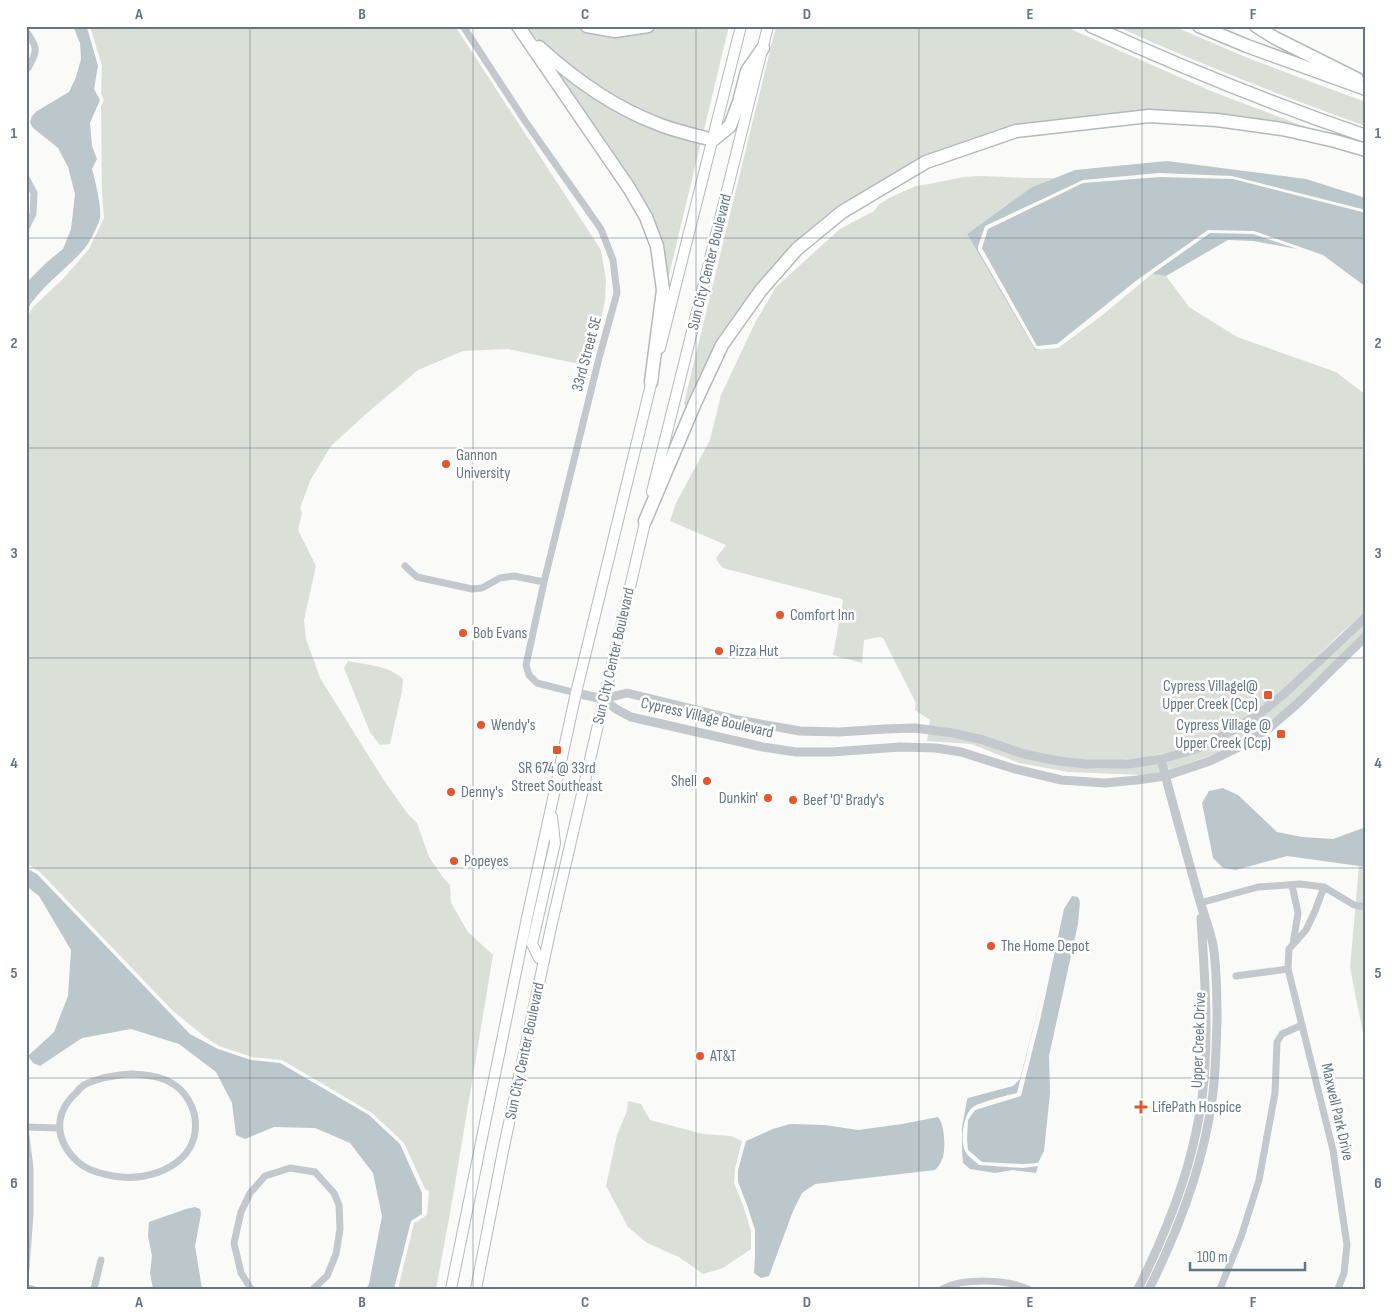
<svg xmlns="http://www.w3.org/2000/svg" width="1392" height="1315" font-family="'Sofia Sans Condensed',sans-serif">
<rect width="100%" height="100%" fill="#fafaf8"/>
<path fill="#dadfd7" d="M 90,26 L 455,26 L 601,250 L 606,280 L 605,300 L 602,315 L 596,333 L 589,366 L 508,349 L 463,351 L 418,370 L 366,414 L 331,446 L 311,479 L 300,508 L 302,513 L 298,530 L 316,566 L 304,620 L 306,639 L 320,678 L 383,779 L 407,813 L 417,823 L 429,857 L 442,876 L 450,885 L 451,903 L 468,932 L 493,955 L 452,1202 L 436,1289 L 398,1289 L 414,1223 L 427,1215 L 429,1191 L 425,1189 L 404,1143 L 372,1113 L 282,1060 L 252,1057 L 219,1046 L 205,1037 L 173,1011 L 40,872 L 26,863 L 26,319 L 33,307 L 63,279 L 89,249 L 104,218 L 102,194 L 101,106 L 104,100 L 101,94 L 102,66 Z
M 524,26 L 577,26 L 582,28 L 650,29 L 657,26 L 729,26 L 703,134 L 670,125 L 618,102 L 541,43 Z
M 776,26 L 1064,26 L 1211,91 L 1311,129 L 1310,131 L 1150,114 L 955,147 L 796,246 L 686,408 L 684,403 Z
M 1116,26 L 1173,26 L 1248,58 L 1314,83 L 1366,102 L 1366,126 C 1281,96 1198,63 1116,26 Z
M 551,64 L 701,142 L 669,275 L 666,274 L 664,259 Z
M 980,176 L 1031,178 L 1055,178 L 1032,187 L 967,234 L 1035,350 L 1058,348 L 1100,317 L 1152,274 L 1166,276 L 1189,307 L 1237,337 L 1336,372 L 1366,395 L 1366,612 C 1327,642 1296,682 1256,711 C 1198,752 1128,769 1058,757 C 1015,750 972,737 929,726 L 930,720 L 915,710 L 916,703 L 883,638 L 880,637 L 864,640 L 862,663 L 833,655 L 843,601 L 842,599 L 723,568 L 718,562 L 716,558 L 726,545 L 670,521 L 676,503 L 710,440 L 721,395 L 755,323 L 776,287 L 840,229 L 874,211 L 878,205 L 891,197 L 916,186 L 929,184 L 964,177 Z
M 1366,623 L 1366,630 L 1294,701 L 1275,717 L 1230,747 L 1215,754 L 1169,770 L 1166,762 L 1261,718 L 1288,696 Z
M 348,661 C 367,665 388,665 403,679 L 402,691 L 390,744 L 380,745 L 370,732 L 344,668 Z
M 928,734 C 960,738 990,746 1021,755 C 1034,758 1046,763 1058,765 C 1091,771 1125,768 1158,764 L 1160,772 L 1143,775 L 1069,772 L 1019,763 L 971,744 L 927,741 Z
M 1359,866 L 1366,867 L 1366,1048 L 1350,968 Z
M 628,1101 L 641,1104 L 650,1120 L 703,1134 L 731,1136 L 742,1141 L 735,1169 L 734,1183 L 743,1205 L 751,1231 L 751,1249 L 723,1268 L 703,1274 L 679,1257 L 647,1243 L 628,1227 L 606,1186 L 617,1135 L 627,1111 Z"/>
<path fill="#bbc7cb" d="M 73,26 L 86,26 L 88,31 L 98,66 L 94,89 L 100,100 L 90,123 L 92,146 L 97,159 L 92,169 C 95,179 102,209 100,218 C 98,226 89,244 84,249 C 66,270 41,286 26,311 L 26,283 L 47,262 L 63,249 L 71,229 L 75,194 L 68,167 L 58,148 L 32,127 L 30,122 L 32,116 L 37,111 L 69,92 L 76,77 L 81,59 L 80,43 Z
M 1167,161 L 1306,179 L 1366,198 L 1366,210 L 1232,176 L 1159,173 L 1083,180 L 985,226 L 978,247 L 978,250 L 1034,347 L 1036,349 L 1043,349 L 1035,350 L 967,234 L 1032,187 L 1055,178 L 1075,170 Z
M 1160,177 L 1233,179 L 1366,213 L 1366,287 L 1323,255 L 1254,231 L 1208,230 L 1137,280 L 1057,344 L 1037,346 L 982,248 L 988,229 L 1083,183 Z
M 1210,233 L 1253,234 L 1297,249 L 1253,241 L 1228,240 L 1166,276 L 1152,274 Z
M 1223,788 L 1238,795 L 1277,832 L 1302,837 L 1333,839 L 1366,827 L 1366,867 L 1287,856 L 1236,870 L 1223,868 L 1213,858 L 1202,803 L 1209,791 Z
M 26,868 L 37,874 L 190,1034 L 218,1049 L 251,1060 L 280,1063 L 369,1115 L 400,1144 L 422,1193 L 422,1214 L 411,1221 L 394,1289 L 366,1289 L 369,1284 L 382,1216 L 373,1173 L 350,1143 L 315,1128 L 274,1127 L 245,1139 L 236,1135 L 232,1103 L 216,1072 L 179,1044 L 131,1029 L 82,1038 L 40,1066 L 33,1063 L 28,1056 L 54,1032 L 68,996 L 71,950 L 39,896 L 26,886 Z
M 1072,896 L 1078,897 L 1080,902 L 1078,924 L 1049,1056 L 1050,1093 L 1044,1151 L 1038,1163 L 1023,1164 L 982,1162 L 968,1150 L 967,1139 L 968,1120 L 975,1110 L 1021,1096 L 1041,1016 L 1064,909 Z
M 1043,989 L 1017,1093 C 1008,1095 980,1102 973,1107 C 963,1114 960,1141 965,1151 C 968,1157 975,1161 979,1165 L 1023,1168 L 1038,1166 L 1036,1173 L 1013,1170 L 995,1173 L 970,1169 L 963,1163 L 962,1150 L 962,1127 L 967,1100 L 968,1098 L 1013,1086 L 1020,1079 Z
M 938,1117 C 945,1124 946,1151 942,1160 C 940,1164 938,1167 935,1170 L 815,1184 L 802,1193 L 793,1211 L 769,1276 L 761,1278 L 754,1273 L 755,1256 L 755,1230 L 747,1205 L 738,1182 L 738,1170 L 746,1141 L 773,1129 L 790,1124 L 825,1125 L 858,1130 L 902,1124 Z
M 195,1207 L 200,1209 L 201,1214 L 195,1246 L 202,1289 L 153,1289 L 150,1273 L 152,1256 L 148,1236 L 149,1222 L 186,1209 Z"/>
<g fill="none" stroke-linecap="round" stroke-linejoin="round">
<defs>
<path id="secondary" d="M 660,348 L 741,26
M 652,492 L 768,26
M 544,961 L 539,958 L 532,944 L 555,843 L 552,817
M 451,1289 L 527,918 L 576,693 L 653,376
M 476,1289 L 503,1151 L 552,923 L 647,514"/>
<path id="motorway" d="M 518,26 L 629,188 L 646,217 L 657,246 L 663,290 L 651,382
M 587,26 L 615,31 L 648,26
M 1091,26 C 1181,67 1272,104 1366,136
M 1199,26 L 1247,46 L 1366,89
M 1256,26 L 1275,38 L 1357,79
M 539,47 C 574,79 613,107 658,124 C 675,131 695,135 713,140 L 730,126 L 739,102 L 747,71 L 763,48
M 645,521 L 695,403 L 722,345 L 761,290 L 797,249 L 842,212 L 926,162 L 1016,131 L 1149,116 L 1217,120 L 1282,129 L 1335,141 L 1366,150"/>
</defs>
<use href="#secondary" stroke="#b3babf" stroke-width="12"/>
<use href="#motorway" stroke="#b4b9bd" stroke-width="15"/>
<path stroke="#c3c8cc" stroke-width="7" d="M 463,26 L 525,121 L 601,229 L 613,260 L 617,293 L 599,358 L 544,582 L 526,665 L 529,675 L 537,683 L 576,693
M 26,31 C 38,48 38,50 28,68 L 26,69
M 26,178 L 34,193 L 33,214 L 26,228
M 405,566 L 417,577 L 472,589 L 482,588 L 500,578 L 514,576 L 544,582
M 1292,885 L 1298,913 L 1293,944
M 1324,887 L 1315,911 L 1306,930 L 1289,949 L 1288,969 L 1333,1150 L 1347,1245 L 1344,1273 L 1338,1289
M 1200,903 L 1258,887 L 1300,884 L 1324,887 L 1354,905 L 1366,907
M 1236,976 L 1288,969
M 132,1074 C 146,1075 161,1076 173,1084 C 184,1090 193,1105 195,1118 C 201,1163 151,1183 113,1176 C 101,1174 87,1170 78,1162 C 55,1141 53,1114 76,1093 C 78,1090 81,1087 84,1085 C 99,1077 116,1075 132,1074 Z
M 26,1127 L 59,1128
M 26,1136 L 30,1168 L 30,1214 L 26,1268
M 26,1288 L 32,1289
M 94,1289 L 101,1260
M 251,1289 L 241,1273 L 234,1243 L 241,1212 L 250,1193 L 265,1176 L 290,1168 L 315,1172 L 334,1193 L 339,1205 L 340,1229 L 336,1254 L 327,1276 L 313,1289
M 942,1289 C 963,1278 1006,1279 1028,1289
M 1220,1289 L 1241,1237 L 1259,1180 L 1275,1093 L 1277,1042 L 1282,1034 L 1302,1025"/>
<path stroke="#c3c8cc" stroke-width="9" d="M 576,693 L 603,699 L 627,693 L 738,720 L 800,731 L 839,732 L 885,729 L 915,728 L 952,733 L 983,740 L 1024,754 L 1058,761 L 1086,764 L 1129,764 L 1161,759 L 1196,749 L 1222,736 L 1258,715 L 1285,693 L 1366,617
M 603,699 L 616,709 L 631,717 L 763,747 L 796,752 L 832,752 L 900,747 L 936,748 L 961,752 L 1015,769 L 1061,780 L 1105,783 L 1137,780 L 1165,776 L 1210,761 L 1237,748 L 1269,728 L 1297,704 L 1366,636
M 1138,1289 C 1173,1219 1201,1145 1205,1065 C 1208,1015 1204,968 1201,918
M 1149,1289 C 1179,1229 1203,1166 1212,1100 C 1216,1073 1216,1047 1217,1020 C 1217,997 1217,968 1213,945 C 1210,929 1203,913 1199,898 C 1186,852 1173,806 1161,759"/>
<use href="#secondary" stroke="#fff" stroke-width="10"/>
<use href="#motorway" stroke="#fff" stroke-width="12"/>
</g>
<path fill="none" stroke="#657683" stroke-width="1" stroke-opacity="0.55" d="M 250,26 L 250,1289M 473,26 L 473,1289M 696,26 L 696,1289M 919,26 L 919,1289M 1142,26 L 1142,1289M 26,238 L 1366,238M 26,448 L 1366,448M 26,658 L 1366,658M 26,868 L 1366,868M 26,1078 L 1366,1078"/>
<g fill="#e4572e" stroke="#fff" stroke-width="2">
<circle cx="446" cy="464" r="5"/>
<circle cx="780" cy="615" r="5"/>
<circle cx="463" cy="633" r="5"/>
<circle cx="719" cy="651" r="5"/>
<rect x="1263" y="690" width="10" height="10" rx="2.5"/>
<circle cx="481" cy="725" r="5"/>
<rect x="1276" y="729" width="10" height="10" rx="2.5"/>
<rect x="552" y="745" width="10" height="10" rx="2.5"/>
<circle cx="707" cy="781" r="5"/>
<circle cx="451" cy="792" r="5"/>
<circle cx="768" cy="798" r="5"/>
<circle cx="793" cy="800" r="5"/>
<circle cx="454" cy="861" r="5"/>
<circle cx="991" cy="946" r="5"/>
<circle cx="700" cy="1056" r="5"/>
<path d="M1138.5 1099.5h5v5h5v5h-5v5h-5v-5h-5v-5h5z"/>
</g>
<g text-anchor="middle" dominant-baseline="central" stroke-width="5" stroke-linejoin="round" paint-order="stroke">
<g font-size="16" fill="#657683" stroke="#fff">
<text transform="translate(710 262) rotate(-76)">Sun City Center Boulevard</text>
<text transform="translate(587 354) rotate(-75)">33rd Street SE</text>
<text transform="translate(614 656) rotate(-77)">Sun City Center Boulevard</text>
<text transform="translate(707 718) rotate(13)">Cypress Village Boulevard</text>
<text transform="translate(1199 1040) rotate(-88)">Upper Creek Drive</text>
<text transform="translate(525 1051) rotate(-78)">Sun City Center Boulevard</text>
<text transform="translate(1337 1112) rotate(77)">Maxwell Park Drive</text>
</g>
<g font-size="16" fill="#657683" stroke="#fff" text-anchor="start">
<text x="456" y="455">Gannon<tspan x="456" dy="18">University</tspan></text>
<text x="790" y="615">Comfort Inn</text>
<text x="473" y="633">Bob Evans</text>
<text x="729" y="651">Pizza Hut</text>
<text x="1258" y="686" text-anchor="end">Cypress Villagel@<tspan x="1258" dy="18">Upper Creek (Ccp)</tspan></text>
<text x="491" y="725">Wendy's</text>
<text x="1271" y="725" text-anchor="end">Cypress Village @<tspan x="1271" dy="18">Upper Creek (Ccp)</tspan></text>
<text x="557" y="768" text-anchor="middle">SR 674 @ 33rd<tspan x="557" dy="18">Street Southeast</tspan></text>
<text x="697" y="781" text-anchor="end">Shell</text>
<text x="461" y="792">Denny's</text>
<text x="758" y="798" text-anchor="end">Dunkin'</text>
<text x="803" y="800">Beef 'O' Brady's</text>
<text x="464" y="861">Popeyes</text>
<text x="1001" y="946">The Home Depot</text>
<text x="710" y="1056">AT&amp;T</text>
<text x="1152" y="1107">LifePath Hospice</text>
</g>
</g>
<rect width="1392" height="1315" fill="none" stroke="#ffffff" stroke-width="55"/>
<path d="M1190 1262v8h115v-8" fill="none" stroke="#657683" stroke-width="2.5"/>
<text x="1197" y="1262" font-size="15" fill="#657683" stroke="#ffffff" stroke-width="4" paint-order="stroke">100 m</text>
<rect x="28" y="28" width="1336" height="1260" fill="none" stroke="#657683" stroke-width="2"/>
<g font-size="16" text-anchor="middle" font-weight="bold" fill="#657683">
<text x="139" y="19">A</text>
<text x="362" y="19">B</text>
<text x="585" y="19">C</text>
<text x="807" y="19">D</text>
<text x="1030" y="19">E</text>
<text x="1253" y="19">F</text>
<text x="14" y="138">1</text>
<text x="1378" y="138">1</text>
<text x="14" y="348">2</text>
<text x="1378" y="348">2</text>
<text x="14" y="558">3</text>
<text x="1378" y="558">3</text>
<text x="14" y="768">4</text>
<text x="1378" y="768">4</text>
<text x="14" y="978">5</text>
<text x="1378" y="978">5</text>
<text x="14" y="1188">6</text>
<text x="1378" y="1188">6</text>
<text x="139" y="1307">A</text>
<text x="362" y="1307">B</text>
<text x="585" y="1307">C</text>
<text x="807" y="1307">D</text>
<text x="1030" y="1307">E</text>
<text x="1253" y="1307">F</text>
</g>
</svg>
